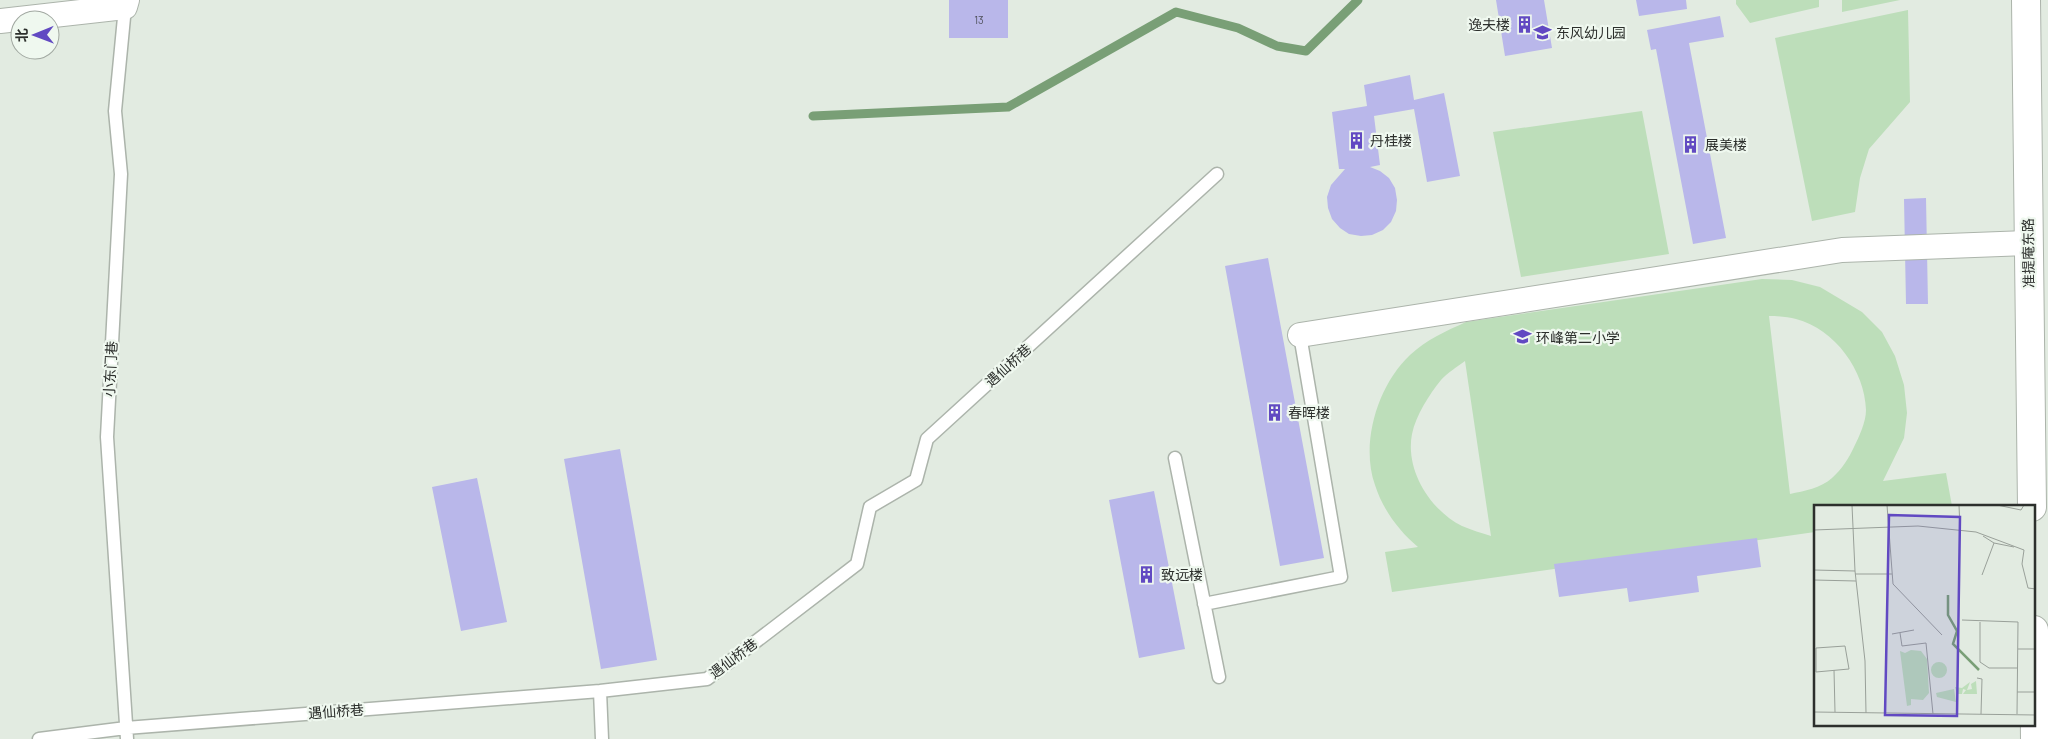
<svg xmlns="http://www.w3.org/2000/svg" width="2048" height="739" font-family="Barlow,'Noto Sans SC',sans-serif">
<rect width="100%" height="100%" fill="#e2ebe1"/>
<path fill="#bddeba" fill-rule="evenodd" d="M 1736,0 L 1819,0 L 1819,7 L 1750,23 L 1736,4 Z
M 1842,0 L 1900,0 L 1842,12 Z
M 1908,10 L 1910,102 L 1869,149 L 1860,178 L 1855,212 L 1812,221 L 1775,38 Z
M 1642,111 L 1669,254 L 1521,277 L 1493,132 Z
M 1762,279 L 1792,280 L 1820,287 L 1862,312 L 1882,332 L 1895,356 L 1904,385 L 1907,413 L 1904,438 L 1883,481 L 1946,473 L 1952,506 L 1816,507 L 1815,532 L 1392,592 L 1385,552 L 1418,547 C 1399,531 1383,510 1375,485 C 1360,443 1378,385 1410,355 C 1426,340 1446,331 1466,322 ZM 1769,316 C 1778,316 1788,317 1796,319 C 1835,329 1865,371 1866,410 C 1866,422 1859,437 1854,447 C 1849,458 1842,469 1832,478 C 1821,488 1804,491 1790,494 ZM 1465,361 L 1491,536 C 1482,533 1471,530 1462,526 C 1430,510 1405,470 1412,434 C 1416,415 1429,395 1441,380 C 1447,373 1457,367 1465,361 Z"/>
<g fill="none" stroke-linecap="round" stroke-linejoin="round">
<path stroke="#799f76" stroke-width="9" d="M 813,116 L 1008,107 L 1176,12 L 1238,28 L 1277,46 L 1306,51 L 1358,0"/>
</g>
<path fill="#b9b7ea" d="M 949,0 L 1008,0 L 1008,38 L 949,38 Z
M 1496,0 L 1544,0 L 1552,48 L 1505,56 Z
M 1636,0 L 1686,0 L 1687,9 L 1639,16 Z
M 1720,16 L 1724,37 L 1689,43 L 1726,238 L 1693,244 L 1656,49 L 1651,50 L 1647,30 Z
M 1410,75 L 1414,100 L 1444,93 L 1460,176 L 1427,182 L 1414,109 L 1374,116 L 1380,165 L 1370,167 L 1380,171 L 1389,178 L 1395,188 L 1397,200 L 1396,211 L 1391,222 L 1383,230 L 1372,235 L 1361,236 L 1349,234 L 1340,228 L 1332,219 L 1328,208 L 1327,197 L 1331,185 L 1345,169 L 1339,169 L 1332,112 L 1367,106 L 1364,85 Z
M 1926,198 L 1928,304 L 1906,304 L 1904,199 Z
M 1268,258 L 1324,558 L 1280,566 L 1225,266 Z
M 620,449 L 657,660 L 601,669 L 564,459 Z
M 477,478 L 507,622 L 461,631 L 432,487 Z
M 1154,491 L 1185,649 L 1139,658 L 1109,500 Z
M 1757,538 L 1761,567 L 1697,576 L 1699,592 L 1629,602 L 1627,588 L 1559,597 L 1554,564 Z"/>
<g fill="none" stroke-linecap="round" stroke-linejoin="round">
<defs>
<path id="lane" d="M 125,7 L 115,111 L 121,174 L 107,437 L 127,739
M 1175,458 L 1219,677
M 1204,604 L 1341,577 L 1300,335
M 600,691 L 602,739
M 39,739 L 126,728 L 600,691 L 707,679 L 857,564 L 870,507 L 916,480 L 927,439 L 1217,174"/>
<path id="street" d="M 0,21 L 125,7 L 127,0
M 1300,335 L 1842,250 L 2027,243"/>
<path id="secondary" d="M 2026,0 L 2032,507
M 2034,630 L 2035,739"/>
</defs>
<use href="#lane" stroke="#acb4ab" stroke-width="15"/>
<use href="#street" stroke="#acb4ab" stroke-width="26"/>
<use href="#secondary" stroke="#acb4ab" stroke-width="30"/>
<use href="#lane" stroke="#fff" stroke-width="12"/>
<use href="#street" stroke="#fff" stroke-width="24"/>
<use href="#secondary" stroke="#fff" stroke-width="28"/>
</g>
<defs>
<symbol id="building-bare" viewBox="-9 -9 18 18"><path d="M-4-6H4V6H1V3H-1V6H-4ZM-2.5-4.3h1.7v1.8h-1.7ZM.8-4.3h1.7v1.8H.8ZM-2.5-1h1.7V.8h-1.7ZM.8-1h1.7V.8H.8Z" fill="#6149c2" stroke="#eff8ef" stroke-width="2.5" paint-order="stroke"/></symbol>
<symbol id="school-bare" viewBox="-9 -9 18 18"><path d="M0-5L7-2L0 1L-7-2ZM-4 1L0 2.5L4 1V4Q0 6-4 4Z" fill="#6149c2" stroke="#eff8ef" stroke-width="2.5" paint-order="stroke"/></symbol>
</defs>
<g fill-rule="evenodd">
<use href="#building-bare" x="1512" y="12" width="25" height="25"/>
<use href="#school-bare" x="1530" y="20" width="25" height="25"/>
<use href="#building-bare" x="1344" y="128" width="25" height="25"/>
<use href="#building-bare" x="1678" y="132" width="25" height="25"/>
<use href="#school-bare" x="1510" y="324" width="25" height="25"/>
<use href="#building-bare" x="1262" y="400" width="25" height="25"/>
<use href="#building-bare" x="1134" y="562" width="25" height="25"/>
</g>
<g text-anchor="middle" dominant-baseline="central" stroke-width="4.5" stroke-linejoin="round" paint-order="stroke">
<g font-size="11" fill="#4f515c">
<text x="979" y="19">13</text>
</g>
<g font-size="14" fill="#2c2f2c" stroke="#eff8ef" text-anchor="start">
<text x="1510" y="24" text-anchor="end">逸夫楼</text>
<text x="1556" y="32">东风幼儿园</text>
<text x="1370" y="140">丹桂楼</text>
<text x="1705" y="144">展美楼</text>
<text x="1536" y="337">环峰第二小学</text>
<text x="1288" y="412">春晖楼</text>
<text x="1161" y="574">致远楼</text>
</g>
<g font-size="14" fill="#2c2f2c" stroke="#eff8ef">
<text transform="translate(2028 253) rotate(-91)">准提庵东路</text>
<text transform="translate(1008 365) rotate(-42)">遇仙桥巷</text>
<text transform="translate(110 369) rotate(-87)">小东门巷</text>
<text transform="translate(733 658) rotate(-37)">遇仙桥巷</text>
<text transform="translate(336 711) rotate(-4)">遇仙桥巷</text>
</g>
</g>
<g transform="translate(1814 505)">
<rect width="221" height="221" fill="#e2ebe1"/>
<path d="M 97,145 L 107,146 L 113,154 L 115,188 L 109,195 L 97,194 L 97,200 L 93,201 L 86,146 L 91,148 ZM117 165a8 8 0 1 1 16 0a8 8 0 1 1-16 0ZM 162,176 L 163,189 L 149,189 L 152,185 L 149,184 L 148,189 L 143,189 L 141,182 L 148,183 L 156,177 L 153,185 L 158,184 L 157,179 ZM 140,184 L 142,197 L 123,192 L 122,188 Z" fill="#bddeba"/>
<path fill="none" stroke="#799f76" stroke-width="2.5" d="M 134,90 L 134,110 L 143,126 L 139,139 L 165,165"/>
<path fill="none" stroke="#99a099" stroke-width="1" d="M 38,0 L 41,66 L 51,156 L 52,208M 73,0 L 79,79 L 128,130M 145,0 L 146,24M 183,0 L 207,5 L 210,0M 0,25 L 104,21 L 162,27 L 210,45 L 208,59 L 214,83 L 222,84M 169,31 L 180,38 L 200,42M 0,65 L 41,66M 41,69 L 78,69M 168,70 L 180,38M 0,75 L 42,76M 148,115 L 204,117 L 203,209M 166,117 L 166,157 L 175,163 L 204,163M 86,128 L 88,141 L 112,138 L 119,209M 78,129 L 100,125M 31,141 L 35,164 L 2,167 L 2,143 ZM 204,144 L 222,144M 20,165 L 21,207M 163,173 L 168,174 L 167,209M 203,187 L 222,187M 0,207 L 222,210"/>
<path fill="#6149c2" fill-opacity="0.15" stroke="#6149c2" stroke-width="2.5" d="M 75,10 L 146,12 L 143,211 L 71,210 Z"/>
<rect width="221" height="221" fill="none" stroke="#2c2f2c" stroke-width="2.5"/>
</g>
<g transform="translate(35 35) rotate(269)"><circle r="24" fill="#eff8ef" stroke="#a1a8a1"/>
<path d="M0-4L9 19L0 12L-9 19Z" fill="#6149c2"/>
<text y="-8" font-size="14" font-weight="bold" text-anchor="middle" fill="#2c2f2c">北</text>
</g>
</svg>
